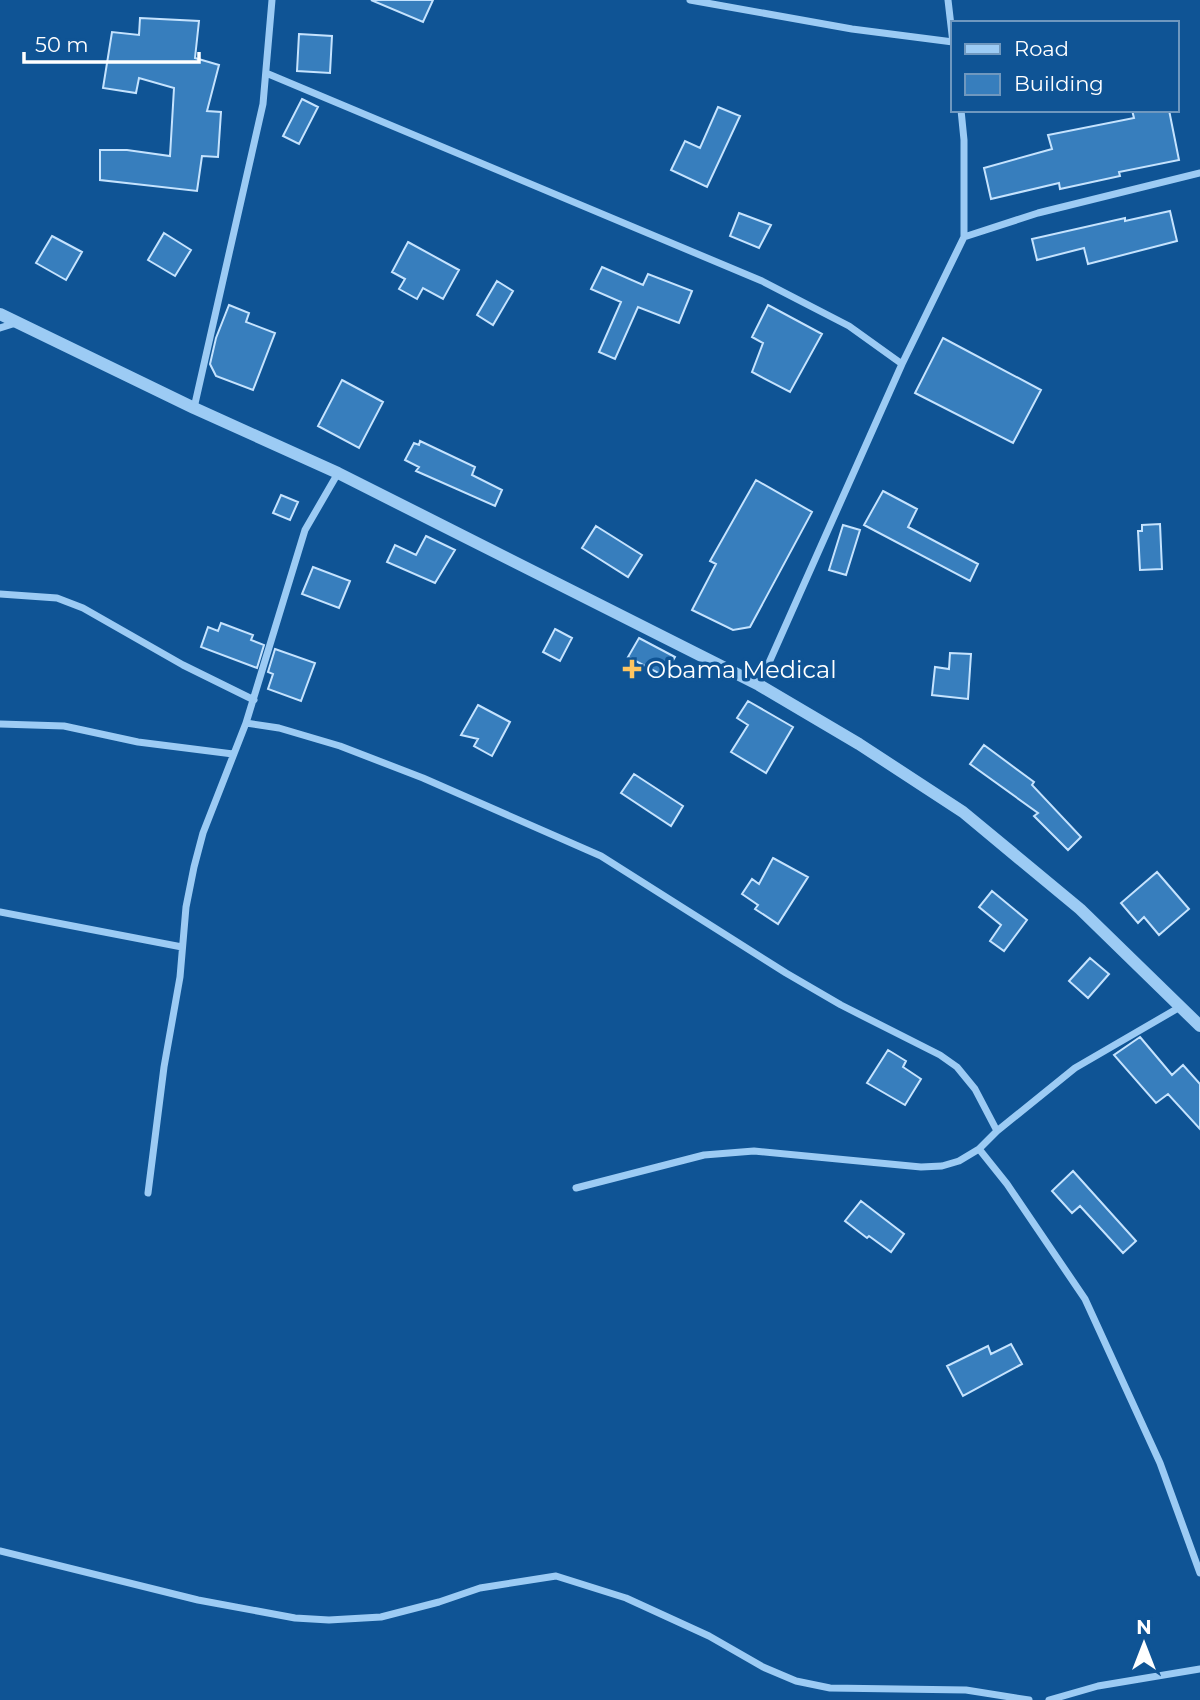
<svg xmlns="http://www.w3.org/2000/svg" width="1200" height="1700" font-family="Montserrat,sans-serif">
<rect width="100%" height="100%" fill="#0f5495"/>
<path fill="#377ebd" stroke="#c5e3fe" stroke-width="2" d="M 371,0 L 433,0 L 423,22 Z
M 140,18 L 199,21 L 195,58 L 219,65 L 207,111 L 221,112 L 218,157 L 202,156 L 197,191 L 100,180 L 100,150 L 127,150 L 170,156 L 174,88 L 139,78 L 136,93 L 103,88 L 112,32 L 139,35 Z
M 299,34 L 332,36 L 330,73 L 297,71 Z
M 302,99 L 318,107 L 299,144 L 283,136 Z
M 718,107 L 740,116 L 707,187 L 671,170 L 685,141 L 700,148 Z
M 1132,110 L 1169,110 L 1179,160 L 1119,172 L 1120,176 L 1060,189 L 1059,183 L 991,199 L 984,168 L 1052,149 L 1048,135 L 1134,118 Z
M 1170,211 L 1177,241 L 1088,264 L 1084,248 L 1037,260 L 1032,239 L 1125,218 L 1125,221 Z
M 739,213 L 771,225 L 759,248 L 730,236 Z
M 164,233 L 191,250 L 175,276 L 148,260 Z
M 52,236 L 82,252 L 66,280 L 36,263 Z
M 408,242 L 459,270 L 443,299 L 423,288 L 417,299 L 399,289 L 405,279 L 392,272 Z
M 602,267 L 643,285 L 648,274 L 692,291 L 679,323 L 638,307 L 615,359 L 599,352 L 621,302 L 591,289 Z
M 497,281 L 513,291 L 493,325 L 477,315 Z
M 229,305 L 249,313 L 246,322 L 275,333 L 253,390 L 216,376 L 210,364 L 216,338 Z
M 768,305 L 822,334 L 790,392 L 752,372 L 763,343 L 752,337 Z
M 943,338 L 1041,390 L 1013,443 L 915,393 Z
M 342,380 L 383,402 L 359,448 L 318,426 Z
M 420,441 L 475,467 L 472,475 L 502,490 L 495,506 L 416,471 L 419,467 L 405,460 L 414,443 L 419,445 Z
M 756,480 L 812,512 L 750,627 L 733,630 L 692,610 L 716,564 L 710,561 Z
M 883,491 L 917,509 L 908,527 L 978,564 L 970,581 L 864,525 Z
M 281,495 L 298,502 L 290,520 L 273,513 Z
M 1160,524 L 1162,569 L 1140,570 L 1138,531 L 1142,531 L 1142,525 Z
M 843,525 L 860,530 L 846,575 L 829,570 Z
M 596,526 L 642,555 L 628,577 L 582,548 Z
M 426,536 L 455,550 L 435,583 L 387,562 L 395,545 L 416,555 Z
M 313,567 L 350,581 L 339,608 L 302,594 Z
M 221,623 L 253,635 L 251,640 L 264,645 L 257,668 L 201,647 L 208,627 L 218,631 Z
M 555,629 L 572,638 L 560,661 L 543,652 Z
M 639,638 L 675,657 L 664,676 L 628,657 Z
M 275,649 L 315,663 L 301,701 L 268,689 L 273,674 L 268,672 Z
M 950,653 L 971,654 L 968,699 L 932,695 L 935,667 L 949,669 Z
M 748,701 L 793,727 L 766,773 L 731,752 L 748,725 L 737,718 Z
M 478,705 L 510,722 L 492,756 L 474,746 L 478,739 L 461,735 Z
M 984,745 L 1034,782 L 1032,785 L 1081,837 L 1068,850 L 1034,816 L 1038,813 L 970,764 Z
M 634,774 L 683,806 L 671,826 L 621,793 Z
M 773,858 L 808,877 L 778,924 L 755,909 L 758,905 L 742,894 L 752,879 L 759,884 Z
M 1157,872 L 1189,909 L 1159,935 L 1144,917 L 1138,923 L 1121,903 Z
M 992,891 L 1027,920 L 1004,951 L 990,941 L 1001,925 L 979,907 Z
M 1090,958 L 1109,974 L 1088,998 L 1069,981 Z
M 1140,1037 L 1172,1075 L 1183,1065 L 1200,1084 L 1200,1129 L 1168,1094 L 1156,1103 L 1114,1055 Z
M 888,1050 L 906,1061 L 903,1067 L 921,1079 L 905,1105 L 867,1083 Z
M 1073,1171 L 1136,1241 L 1123,1253 L 1080,1206 L 1072,1213 L 1052,1191 Z
M 861,1201 L 904,1234 L 891,1252 L 869,1236 L 867,1238 L 845,1221 Z
M 1011,1344 L 1022,1364 L 963,1396 L 947,1366 L 988,1346 L 991,1354 Z"/>
<g fill="none" stroke-linecap="round" stroke-linejoin="round">
<path stroke="#9ccbf4" stroke-width="7" d="M 690,0 L 852,29 L 953,42
M 948,0 L 953,43
M 266,73 L 762,281 L 849,326 L 902,364
M 964,237 L 1038,213 L 1200,173
M 0,328 L 16,323
M 194,408 L 263,104 L 272,0
M 0,594 L 57,598 L 83,608 L 183,665 L 254,700
M 759,685 L 902,364 L 964,237 L 964,140 L 961,110
M 246,723 L 279,728 L 340,746 L 423,778 L 601,856 L 786,973 L 841,1005 L 940,1055 L 957,1067 L 975,1089 L 997,1131
M 0,724 L 64,726 L 138,742 L 233,754
M 0,912 L 182,947
M 979,1149 L 1007,1184 L 1085,1299 L 1160,1463 L 1200,1573
M 576,1188 L 704,1155 L 754,1151 L 921,1167 L 942,1166 L 959,1161 L 979,1149 L 997,1131 L 1075,1068 L 1180,1007
M 148,1193 L 164,1067 L 180,977 L 186,907 L 194,867 L 203,833 L 246,723 L 305,530 L 338,473
M 0,1551 L 198,1600 L 295,1618 L 329,1620 L 381,1617 L 439,1602 L 480,1588 L 556,1576 L 626,1598 L 709,1636 L 763,1667 L 796,1681 L 830,1688 L 966,1690 L 1029,1700
M 1049,1700 L 1098,1686 L 1200,1669"/>
<path stroke="#9ccbf4" stroke-width="12" d="M 0,314 L 194,408 L 338,473 L 759,685 L 859,744 L 963,812 L 1080,909 L 1200,1026"/>
</g>
<path fill="#ffc560" stroke="#0f5495" stroke-width="2.5" d="M628.5 658.5h7v7h7v7h-7v7h-7v-7h-7v-7h7z"/>
<g text-anchor="middle" dominant-baseline="central" stroke-width="7" stroke-linejoin="round" paint-order="stroke">
<g font-size="24" fill="#fff" stroke="#0f5495" text-anchor="start">
<text x="646" y="669">Obama Medical</text>
</g>
</g>
<rect x="951" y="21" width="228" height="91" fill="#0f5495" stroke="#6f98bf" stroke-width="2"/>
<rect x="965" y="44" width="35" height="10" fill="#9ccbf4" stroke="#6f98bf" stroke-width="2"/>
<text x="1014" y="56" font-size="21" fill="#ffffff">Road</text>
<rect x="965" y="74" width="35" height="21" fill="#377ebd" stroke="#6f98bf" stroke-width="2"/>
<text x="1014" y="91" font-size="21" fill="#ffffff">Building</text>
<g transform="translate(1144 1644)" stroke="#0f5495" stroke-width="5" paint-order="stroke">
<path d="M0-5L12 26L0 18L-12 26Z" fill="#ffffff"/>
<text y="-10" font-size="19" font-weight="bold" text-anchor="middle" fill="#ffffff">N</text>
</g>
<path d="M24 52v10h175v-10" fill="none" stroke="#ffffff" stroke-width="3.5"/>
<text x="35" y="52" font-size="21" fill="#ffffff" stroke="#0f5495" stroke-width="5" paint-order="stroke">50 m</text>
</svg>
